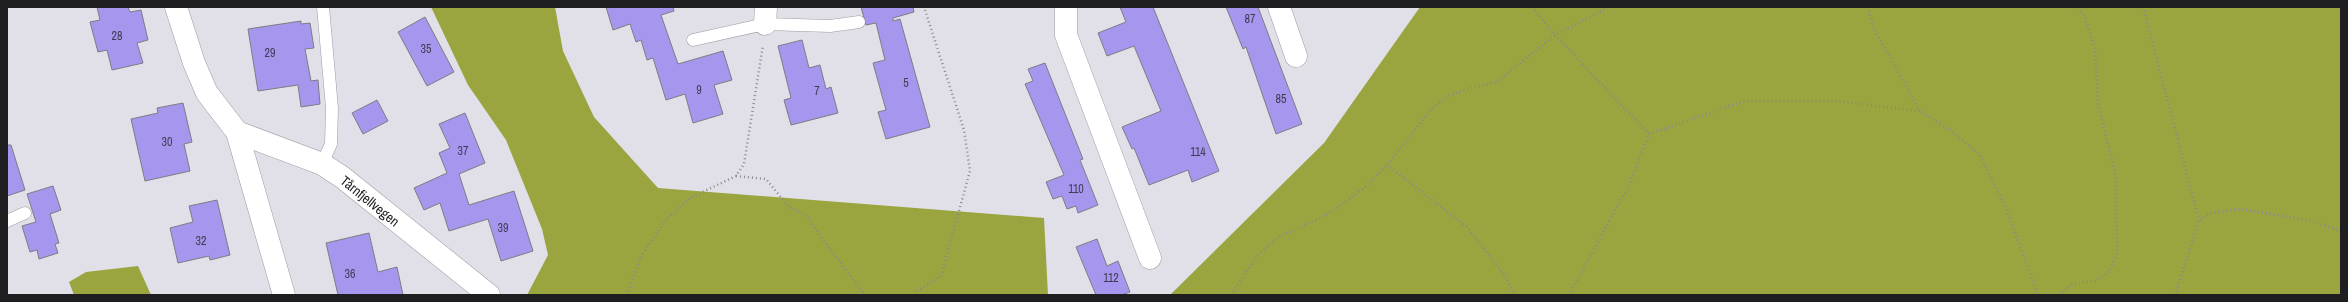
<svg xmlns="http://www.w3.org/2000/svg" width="2348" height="302" font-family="'Archivo Narrow',sans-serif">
<rect width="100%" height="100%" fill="#e1e0e8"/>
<path fill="#9aa540" d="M 431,7 L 555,7 L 563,51 L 594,117 L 658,188 L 1044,218 L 1048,295 L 527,295 L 548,255 L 542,229 L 506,140 L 468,85 Z
M 1420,7 L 2341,7 L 2341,295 L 1170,295 L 1324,143 Z
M 138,266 L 151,295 L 74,295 L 69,282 L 86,272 Z"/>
<path fill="#a796ed" stroke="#7d7c84" d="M 97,7 L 128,7 L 130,12 L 141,10 L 148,40 L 137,43 L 143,63 L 112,70 L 107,50 L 98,52 L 90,22 L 100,20 Z
M 606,7 L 673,7 L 674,11 L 661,15 L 678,64 L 723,51 L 732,80 L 714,85 L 723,114 L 693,123 L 685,94 L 666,100 L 653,58 L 647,60 L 641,40 L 636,42 L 630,24 L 613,30 Z
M 861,7 L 913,7 L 914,12 L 893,18 L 893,21 L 900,19 L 930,127 L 886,139 L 878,112 L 886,110 L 873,63 L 885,60 L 876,23 L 866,25 Z
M 1120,7 L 1153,7 L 1219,171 L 1192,182 L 1188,170 L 1149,185 L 1134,148 L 1132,149 L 1122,127 L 1161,111 L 1134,46 L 1107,56 L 1098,33 L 1126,22 Z
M 1226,7 L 1258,7 L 1302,124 L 1276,134 L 1246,47 L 1243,49 Z
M 425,17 L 454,72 L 427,86 L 398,32 Z
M 301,21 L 301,24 L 310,23 L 314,48 L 305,49 L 311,81 L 318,80 L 320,104 L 301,107 L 298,85 L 258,91 L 248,29 Z
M 802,40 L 809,68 L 820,65 L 826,89 L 831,87 L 838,113 L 791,125 L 784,100 L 791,98 L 778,46 Z
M 1045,63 L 1083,159 L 1080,160 L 1098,205 L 1078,213 L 1076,206 L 1067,209 L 1062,196 L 1053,199 L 1046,182 L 1064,175 L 1025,84 L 1033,81 L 1028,69 Z
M 377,100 L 388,121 L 363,134 L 352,113 Z
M 183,103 L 192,142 L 184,144 L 190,171 L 145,181 L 131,119 L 158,113 L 157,108 Z
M 465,113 L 485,163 L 459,174 L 469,205 L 514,191 L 533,251 L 501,261 L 488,219 L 449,231 L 440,203 L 424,210 L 414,188 L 447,173 L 439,153 L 450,148 L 439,124 Z
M 7,145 L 11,145 L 25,190 L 7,196 Z
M 53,186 L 61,210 L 50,214 L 59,243 L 55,244 L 58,253 L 39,259 L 37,250 L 30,252 L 22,226 L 36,222 L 27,194 Z
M 217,200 L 230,255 L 210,260 L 209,256 L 178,263 L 170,228 L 193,222 L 189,206 Z
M 369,233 L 378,272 L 397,267 L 403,295 L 338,295 L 326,243 Z
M 1097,239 L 1107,266 L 1118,261 L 1130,292 L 1121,295 L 1096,295 L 1076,247 Z"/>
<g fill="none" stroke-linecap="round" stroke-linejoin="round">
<defs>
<path id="lane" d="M 693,40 L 765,24 L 830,26 L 859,22
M 322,164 L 331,144 L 332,108 L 323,7
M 7,221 L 25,213"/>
<path id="street" d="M 176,7 L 194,63 L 207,93 L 237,132 L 284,295
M 1066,7 L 1066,35 L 1150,258
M 1279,7 L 1296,56
M 765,24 L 766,7
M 237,132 L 322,164 L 342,177 L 489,295"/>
</defs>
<use href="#lane" stroke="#9d9ca4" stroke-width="13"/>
<use href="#street" stroke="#9d9ca4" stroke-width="23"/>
<path stroke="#89888e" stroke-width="2.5" stroke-dasharray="1 3" stroke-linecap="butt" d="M 1532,7 L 1555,35 L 1649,134
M 1868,7 L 1873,27 L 1920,111 L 1950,130 L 1979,154 L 2006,208 L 2038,295
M 2143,7 L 2199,220
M 1387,165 L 1467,227 L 1506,277 L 1515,295
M 736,176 L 766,179 L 788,206 L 807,216 L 824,241 L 865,295
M 627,295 L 641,256 L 666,220 L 690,198 L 736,176 L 744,164 L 763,45
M 916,295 L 917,291 L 941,276 L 970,171 L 964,130 L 924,7
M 1231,295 L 1257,256 L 1277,238 L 1328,214 L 1363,189 L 1387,165 L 1430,111 L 1448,96 L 1467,89 L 1497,82 L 1555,35 L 1609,7
M 1569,295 L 1628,187 L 1649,134 L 1744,101 L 1836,101 L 1920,111
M 2059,295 L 2072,284 L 2095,281 L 2109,272 L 2117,253 L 2116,177 L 2098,103 L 2095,49 L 2085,17 L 2078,7
M 2175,295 L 2199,220 L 2212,213 L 2240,209 L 2311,221 L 2341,231"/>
<use href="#lane" stroke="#fff" stroke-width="12"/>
<use href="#street" stroke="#fff" stroke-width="22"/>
</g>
<g text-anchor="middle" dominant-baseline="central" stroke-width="3" stroke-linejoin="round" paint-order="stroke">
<g font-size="12" fill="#403c54">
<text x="1250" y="19">87</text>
<text x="117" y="36">28</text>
<text x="426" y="49">35</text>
<text x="270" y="53">29</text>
<text x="906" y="83">5</text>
<text x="699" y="90">9</text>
<text x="817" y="91">7</text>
<text x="1281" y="99">85</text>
<text x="167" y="142">30</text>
<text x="463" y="151">37</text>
<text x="1198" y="152">114</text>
<text x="1076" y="189">110</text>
<text x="503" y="228">39</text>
<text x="201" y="241">32</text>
<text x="350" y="274">36</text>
<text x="1111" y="278">112</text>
</g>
<g font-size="14" fill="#1e1e21" stroke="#fff">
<text transform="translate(370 201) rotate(39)">Tårnfjellvegen</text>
</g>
</g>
<rect width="2348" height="302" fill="none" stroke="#1e1e21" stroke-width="16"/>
</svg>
